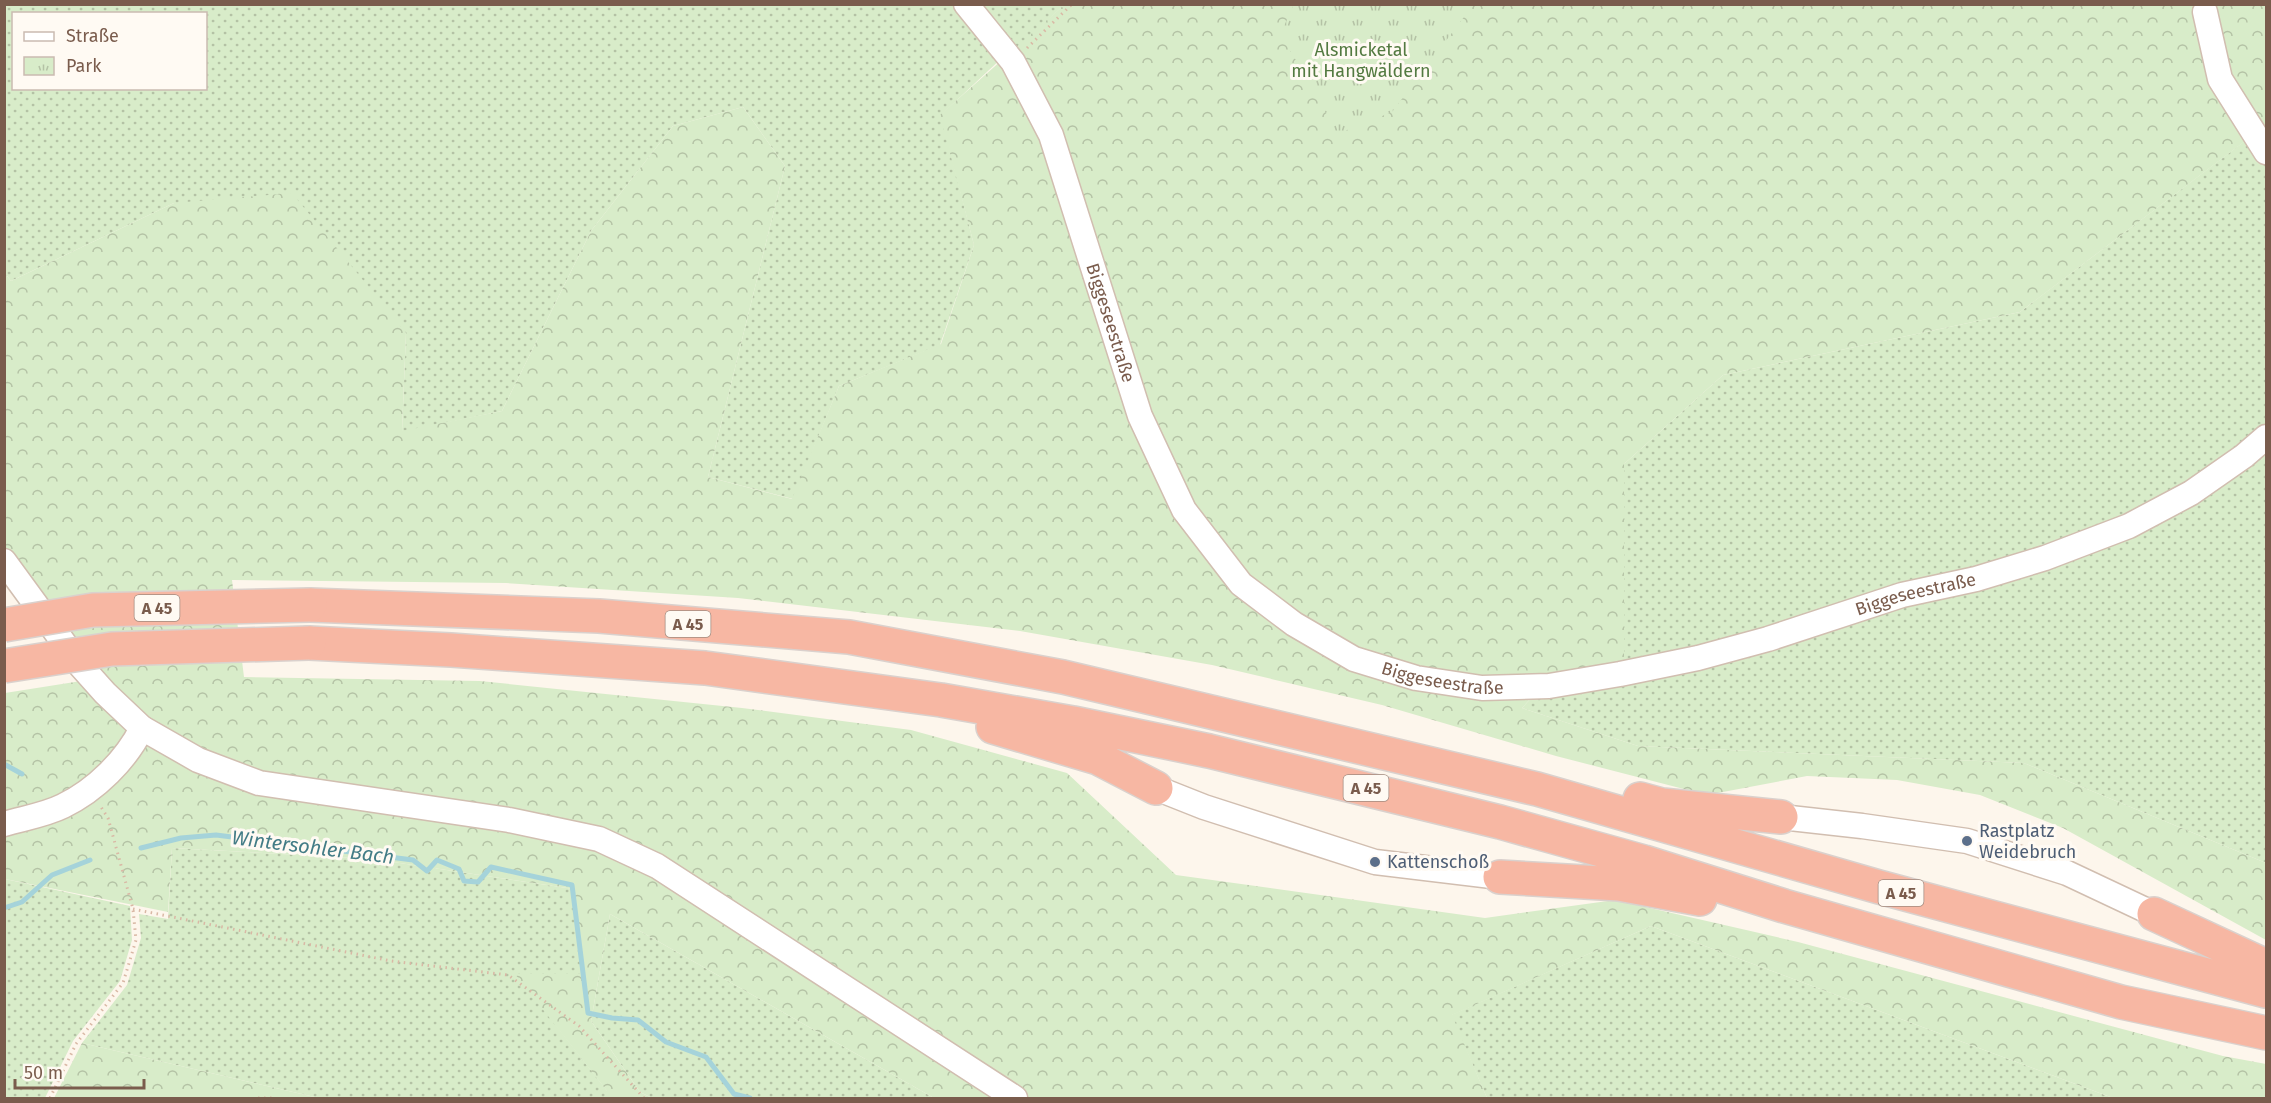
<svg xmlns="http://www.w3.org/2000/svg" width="2271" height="1103" font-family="'Fira Sans',sans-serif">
<defs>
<pattern id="grass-dots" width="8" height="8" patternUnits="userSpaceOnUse" patternTransform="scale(1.5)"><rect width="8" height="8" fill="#d8ecc9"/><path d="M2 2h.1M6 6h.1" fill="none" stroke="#b4c2a5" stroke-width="1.8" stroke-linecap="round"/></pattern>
<pattern id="forest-crowns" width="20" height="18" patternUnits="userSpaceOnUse" patternTransform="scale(1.5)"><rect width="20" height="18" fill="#d8ecc9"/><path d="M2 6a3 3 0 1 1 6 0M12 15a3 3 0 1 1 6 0" fill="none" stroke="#b4c2a5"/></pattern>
<pattern id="park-tufts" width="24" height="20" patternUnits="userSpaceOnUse" patternTransform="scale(1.5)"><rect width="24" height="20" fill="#d8ecc9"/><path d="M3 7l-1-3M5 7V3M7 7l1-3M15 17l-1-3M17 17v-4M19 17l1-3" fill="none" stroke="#b4c2a5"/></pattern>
</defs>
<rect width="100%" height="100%" fill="#fdf6ec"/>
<path fill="url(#grass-dots)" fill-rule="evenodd" d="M 4,5 L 962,5 L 1004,56 L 941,115 L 974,245 L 940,345 L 839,386 L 793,499 L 708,477 L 785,166 L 743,107 L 673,126 L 591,231 L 502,411 L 402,432 L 406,333 L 174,203 L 11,281 L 4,272 ZM 14,14 L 206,14 L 206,88 L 14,88 Z
M 971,5 L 1064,5 L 1012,53 Z
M 2254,134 L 2266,155 L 2266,433 L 2126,523 L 1624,670 L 1624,464 L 1723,375 L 2020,312 Z
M 2266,443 L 2266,863 L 2024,763 L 1638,746 L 1522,708 L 1537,692 L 2045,563 Z
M 172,848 L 373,859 L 574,889 L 582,974 L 516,974 L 608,1092 L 604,1098 L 319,1098 L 82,1043 L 127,985 L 141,938 L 139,914 L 168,919 Z
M 5,879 L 130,906 L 132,940 L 120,981 L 73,1041 L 45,1098 L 5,1098 Z
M 610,914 L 934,1098 L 652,1098 L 640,1092 L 591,1021 Z
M 1651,926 L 2113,1098 L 1487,1098 L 1451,1015 Z"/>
<path fill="url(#forest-crowns)" d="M 1064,5 L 2266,5 L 2266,147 L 2257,132 L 2020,312 L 1723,375 L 1624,464 L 1624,670 L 1544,684 L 1522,708 L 1638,746 L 2024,763 L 2266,863 L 2266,940 L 2063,828 L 1980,795 L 1897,780 L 1807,776 L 1707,795 L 1556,756 L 1382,705 L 1212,665 L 1020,631 L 738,598 L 506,583 L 232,580 L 244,677 L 480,681 L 742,708 L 911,730 L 1067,773 L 1176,875 L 1485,918 L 1615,900 L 1798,942 L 2223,1056 L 2266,1064 L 2266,1098 L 2113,1098 L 1651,926 L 1452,1015 L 1487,1098 L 934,1098 L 610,914 L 591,1021 L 640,1092 L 652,1098 L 604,1098 L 607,1091 L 515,974 L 582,974 L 574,889 L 373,859 L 172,848 L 168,912 L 5,879 L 5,693 L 81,681 L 22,601 L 5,584 L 4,272 L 11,281 L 174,203 L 292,193 L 406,333 L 402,431 L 502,411 L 591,231 L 673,126 L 743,107 L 785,166 L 708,477 L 792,499 L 839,386 L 941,344 L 974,245 L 940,115 Z
M 82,1043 L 319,1098 L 54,1098 Z"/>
<path fill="url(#park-tufts)" d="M 1294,4 L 1473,4 L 1473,5 L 1392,112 L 1337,134 L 1308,79 L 1280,35 Z"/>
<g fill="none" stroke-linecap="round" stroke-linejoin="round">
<path stroke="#a5d3da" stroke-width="5" d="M 4,764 L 22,774
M 141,848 L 181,838 L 216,835 L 413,860 L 427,871 L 437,860 L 459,869 L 464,881 L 478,882 L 491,867 L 572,885 L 588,1013 L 612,1018 L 638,1020 L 666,1042 L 706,1057 L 734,1094 L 750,1098
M 4,908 L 22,902 L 52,875 L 90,860"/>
<defs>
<g id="minor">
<path id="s1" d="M 966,4 L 1013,62 L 1051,135 L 1140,416 L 1184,510 L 1241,584 L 1294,624 L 1354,659 L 1416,678 L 1482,688 L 1549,686 L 1620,674 L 1698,658 L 1768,639 L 1902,595 L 1976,579 L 2045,558 L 2129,526 L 2191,493 L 2244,456 L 2266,437"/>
<path d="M 2205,12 L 2220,79 L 2266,152"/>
<path d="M 4,561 L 80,665 L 105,693 L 142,728 L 198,760 L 259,783 L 509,820 L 599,839 L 657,866 L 1015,1098"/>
<path d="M 1156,788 L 1204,807 L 1375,862 L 1500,877"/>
<path d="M 1781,817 L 1862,826 L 1967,841 L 2067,873 L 2154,914"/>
<path d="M 4,824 C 24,818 45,815 63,806 C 96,790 126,760 142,728"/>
</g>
<path id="highway" d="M 310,605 L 599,616 L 849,637 L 1063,677 L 1537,789 L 1879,887 L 2266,991
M 309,643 L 451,650 L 705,668 L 941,700 L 1073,723 L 1209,751 L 1500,822 L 1644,862 L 1784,906 L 2121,1002 L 2266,1033
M 993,727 L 1098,758 L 1156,788
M 1640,799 L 1662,805 L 1781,817
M 1500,877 L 1619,884 L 1700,899
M 2154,914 L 2266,966"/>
</defs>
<use href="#minor" stroke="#d1beb0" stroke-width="27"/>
<use href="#highway" stroke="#dad1cd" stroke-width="36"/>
<path stroke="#d9b8a5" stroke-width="3" stroke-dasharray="1.5 4.5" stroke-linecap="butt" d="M 1027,48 L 1072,4
M 133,909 L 391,961 L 508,975 L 579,1026 L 644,1098
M 50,1098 L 76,1044 L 123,983 L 136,940 L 133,909 L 108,818 L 101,807
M 258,1098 L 273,1098"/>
<use href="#minor" stroke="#fff" stroke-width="24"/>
<use href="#highway" stroke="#f7b7a3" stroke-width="33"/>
<defs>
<path id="highway-bridge" d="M 4,625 L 93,610 L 310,605
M 4,666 L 112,649 L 309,643"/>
</defs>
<use href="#highway-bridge" stroke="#dad1cd" stroke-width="36" stroke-linecap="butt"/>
<use href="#highway-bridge" stroke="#f7b7a3" stroke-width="33"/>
</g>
<g fill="#5c6f8a" stroke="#fffaf3" stroke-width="2">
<circle cx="1967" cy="841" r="6"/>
<circle cx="1375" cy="862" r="6"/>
</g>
<g text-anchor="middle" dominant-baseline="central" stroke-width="6" stroke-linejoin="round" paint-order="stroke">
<g fill="#fffaf3" stroke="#a28b7f" stroke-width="1.5">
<rect x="134.5" y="595" width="45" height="26" rx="4.5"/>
<rect x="665.5" y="611" width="45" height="26" rx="4.5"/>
<rect x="1343.5" y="775" width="45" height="26" rx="4.5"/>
<rect x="1878.5" y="880" width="45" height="26" rx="4.5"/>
</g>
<g font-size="16" font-weight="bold" fill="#7a5c4d">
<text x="157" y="608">A 45</text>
<text x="688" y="624">A 45</text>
<text x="1366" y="788">A 45</text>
<text x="1901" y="893">A 45</text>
</g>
<g font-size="18" fill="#537a41" stroke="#fffaf3">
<text x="1361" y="50">Alsmicketal<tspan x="1361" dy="21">mit Hangwäldern</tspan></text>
</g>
<g font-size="18" fill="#7a5c4d" stroke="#fffaf3">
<text stroke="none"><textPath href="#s1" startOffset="354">Biggeseestraße</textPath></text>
<text stroke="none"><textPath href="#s1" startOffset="1362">Biggeseestraße</textPath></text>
<text stroke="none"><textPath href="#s1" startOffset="876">Biggeseestraße</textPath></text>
</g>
<g font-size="18" fill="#4e5e75" stroke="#fffaf3" text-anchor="start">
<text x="1979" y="831">Rastplatz<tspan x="1979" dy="21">Weidebruch</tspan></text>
<text x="1387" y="862">Kattenschoß</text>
</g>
<g font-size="20" font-style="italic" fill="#437c86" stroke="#fffaf3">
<text transform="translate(313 847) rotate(7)">Wintersohler Bach</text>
</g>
</g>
<rect width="2271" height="1103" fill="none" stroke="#7a5c4d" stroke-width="12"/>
<rect x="12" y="12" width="195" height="78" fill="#fffaf3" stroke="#cabbb1" stroke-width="1.5"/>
<rect x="24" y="32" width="30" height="9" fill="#ffffff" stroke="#cabbb1" stroke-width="1.5"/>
<text x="66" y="42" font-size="18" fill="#7a5c4d">Straße</text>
<rect x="24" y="57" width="30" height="18" fill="url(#park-tufts)" stroke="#cabbb1" stroke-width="1.5"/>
<text x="66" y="72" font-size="18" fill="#7a5c4d">Park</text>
<path d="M15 1079v9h129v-9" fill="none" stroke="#7a5c4d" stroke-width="3"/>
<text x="24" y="1079" font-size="18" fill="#7a5c4d" stroke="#fffaf3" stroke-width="4.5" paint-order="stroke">50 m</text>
</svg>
